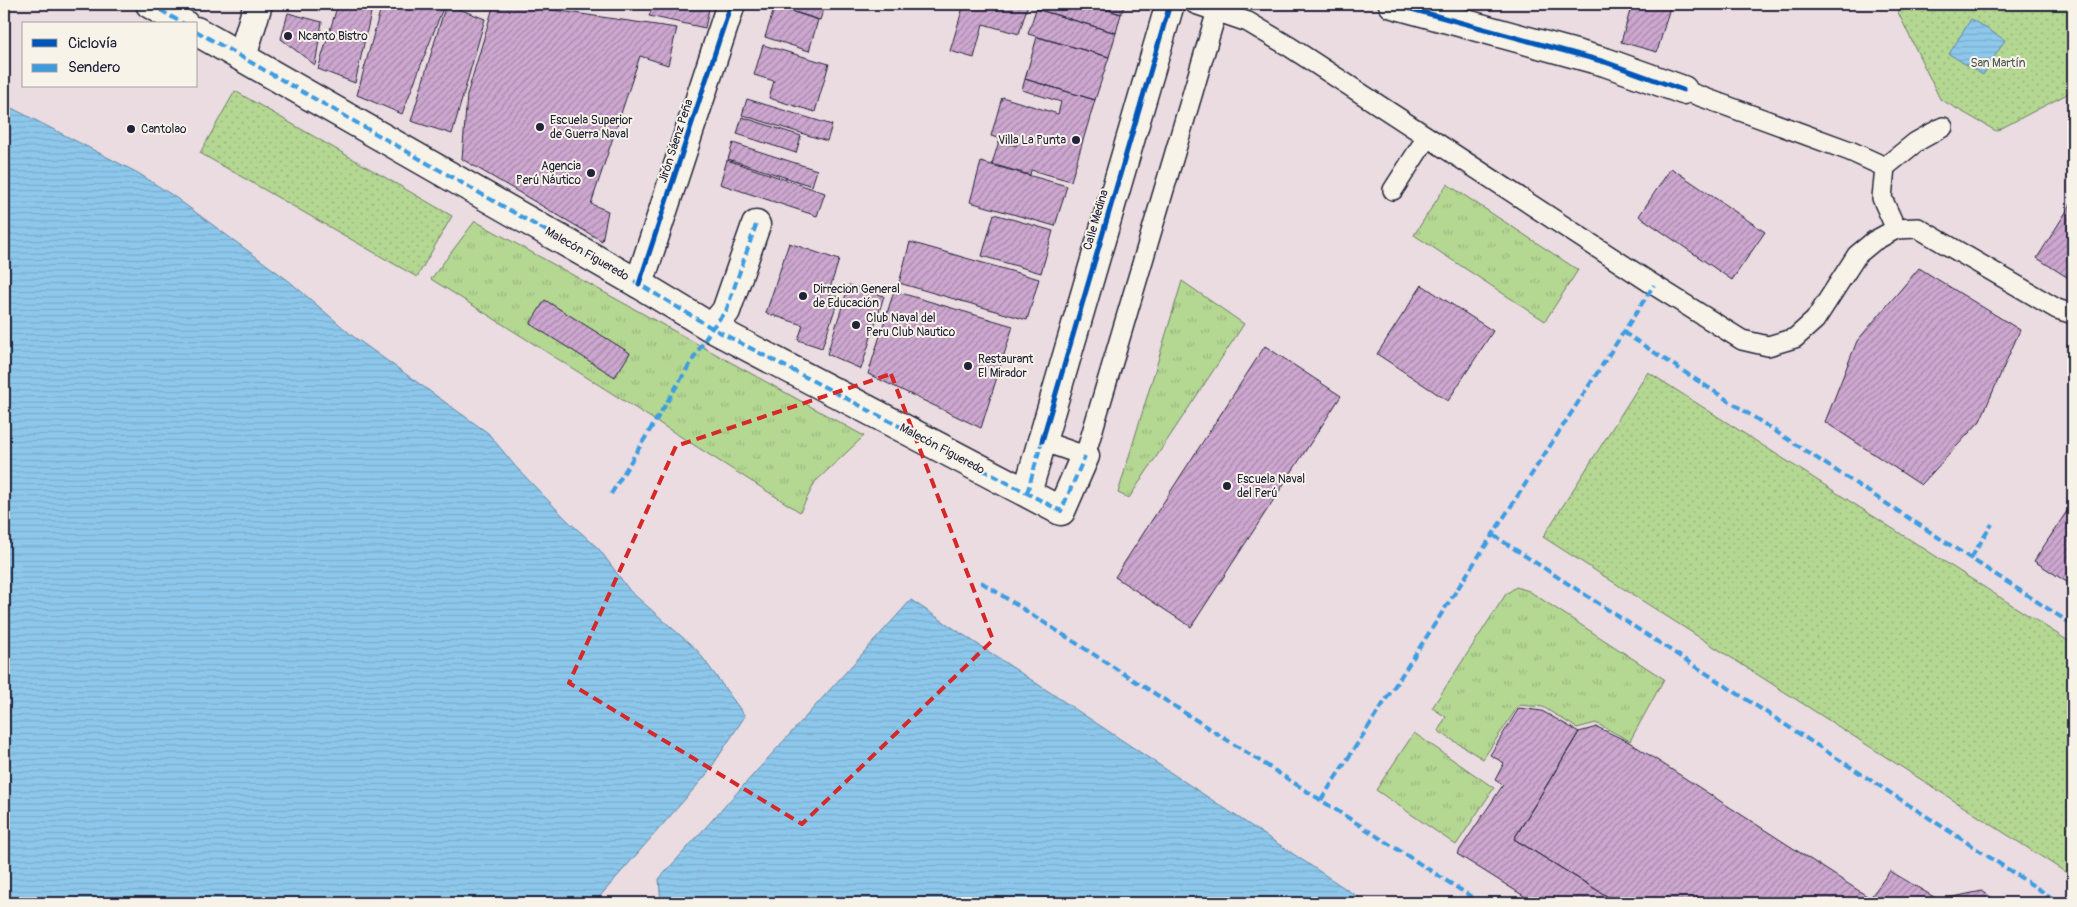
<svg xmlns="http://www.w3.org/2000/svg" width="2077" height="907" font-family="Pangolin,sans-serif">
<defs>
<pattern id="grass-tufts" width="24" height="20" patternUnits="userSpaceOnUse" patternTransform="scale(1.25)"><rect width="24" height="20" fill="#b4d792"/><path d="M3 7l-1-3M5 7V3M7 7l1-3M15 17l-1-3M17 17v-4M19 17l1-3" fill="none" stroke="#9ab87f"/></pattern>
<pattern id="park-dots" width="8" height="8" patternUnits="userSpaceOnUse" patternTransform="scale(1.25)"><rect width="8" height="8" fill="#b4d792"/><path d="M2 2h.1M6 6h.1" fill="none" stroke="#9ab87f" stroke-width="1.8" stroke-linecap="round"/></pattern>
<pattern id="water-rules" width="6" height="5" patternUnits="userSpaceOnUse" patternTransform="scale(1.25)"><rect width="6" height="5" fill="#8dc8ec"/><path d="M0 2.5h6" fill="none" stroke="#79accb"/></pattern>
<pattern id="building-hatch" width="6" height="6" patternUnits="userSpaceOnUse" patternTransform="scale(1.25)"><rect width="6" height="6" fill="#cda7cf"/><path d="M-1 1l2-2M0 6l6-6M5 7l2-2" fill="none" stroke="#a688a9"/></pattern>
</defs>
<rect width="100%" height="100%" fill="#eadce0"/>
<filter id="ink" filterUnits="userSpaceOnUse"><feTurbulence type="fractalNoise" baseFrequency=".02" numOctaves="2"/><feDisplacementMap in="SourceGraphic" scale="10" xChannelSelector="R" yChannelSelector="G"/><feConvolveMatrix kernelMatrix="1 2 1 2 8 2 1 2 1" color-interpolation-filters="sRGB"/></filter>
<g filter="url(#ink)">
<path fill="url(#grass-tufts)" stroke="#6b7c66" d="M 1447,184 L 1578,270 L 1545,321 L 1414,235 Z
M 475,221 L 864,436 L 815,482 L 800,512 L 431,279 Z
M 1182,281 L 1244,324 L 1129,498 L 1118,493 Z
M 1516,587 L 1529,591 L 1664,679 L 1630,741 L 1596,723 L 1577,728 L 1543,707 L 1519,705 L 1483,759 L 1438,731 L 1446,717 L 1432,708 L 1506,594 Z
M 1414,733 L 1494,788 L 1456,845 L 1376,790 Z"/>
<path fill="url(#park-dots)" stroke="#6b7c66" d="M 1894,4 L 2073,4 L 2073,91 L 1996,131 L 1940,99 Z
M 235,91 L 452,216 L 417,277 L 200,153 Z
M 1648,372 L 2073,644 L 2073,877 L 1543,537 Z"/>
<path fill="url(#water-rules)" stroke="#6286a5" d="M 1971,19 L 2005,40 L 1983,75 L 1949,54 Z
M 4,104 L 138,173 L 172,195 L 289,281 L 354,337 L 488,433 L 515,466 L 567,520 L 599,549 L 630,591 L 697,650 L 745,716 L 707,774 L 594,903 L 4,903 Z
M 911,600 L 1367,903 L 661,903 L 659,879 Z"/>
<path fill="url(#building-hatch)" stroke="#22223b" d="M 299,4 L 324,4 L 322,7 Z
M 338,4 L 373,4 L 355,83 L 318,69 Z
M 382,4 L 430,4 L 443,8 L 402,114 L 357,95 Z
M 446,4 L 485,19 L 452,134 L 411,121 Z
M 494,4 L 512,4 L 677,28 L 668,65 L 640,56 L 591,204 L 608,211 L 602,241 L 462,159 L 467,95 Z
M 654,4 L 710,4 L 705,28 L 649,16 Z
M 777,4 L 825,4 L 820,20 L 776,6 Z
M 964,4 L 1028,4 L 1019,34 L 983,24 L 974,58 L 950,51 Z
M 1039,4 L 1088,4 L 1121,14 L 1116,33 L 1037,9 Z
M 1088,4 L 1125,4 L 1121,14 Z
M 1632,4 L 1671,4 L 1657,52 L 1621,42 Z
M 775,6 L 818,20 L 809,51 L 765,37 Z
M 1036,9 L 1116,33 L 1109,57 L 1028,34 Z
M 288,13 L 322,22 L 315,65 L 281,39 Z
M 1037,37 L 1109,57 L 1095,100 L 1025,79 Z
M 763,45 L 829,64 L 815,112 L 769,98 L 774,81 L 754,75 Z
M 1025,79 L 1095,100 L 1071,181 L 1031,170 L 1030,175 L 992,164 L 999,141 L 1016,146 L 1017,143 L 991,136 L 1002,97 L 1058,114 L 1061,102 L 1022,90 Z
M 747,99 L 832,125 L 827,141 L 742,115 Z
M 742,117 L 801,136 L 796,153 L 737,134 Z
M 733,143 L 817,170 L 812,186 L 728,159 Z
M 727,160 L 825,193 L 817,216 L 720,184 Z
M 981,162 L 1067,186 L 1055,226 L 970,202 Z
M 1671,168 L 1765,232 L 1732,280 L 1639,216 Z
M 2073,201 L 2073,281 L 2037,258 Z
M 994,214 L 1053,231 L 1041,273 L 982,256 Z
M 910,242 L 1039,279 L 1027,320 L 899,283 Z
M 789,243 L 839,260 L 828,294 L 839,297 L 822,348 L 798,340 L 803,325 L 766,313 Z
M 1919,268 L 2020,330 L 1980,421 L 1921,485 L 1825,422 L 1857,341 Z
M 849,285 L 884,296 L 861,369 L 827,354 Z
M 1422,285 L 1493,331 L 1448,401 L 1377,354 Z
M 894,291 L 1013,326 L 981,428 L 868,374 Z
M 545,300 L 630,353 L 615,377 L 530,324 Z
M 1265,346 L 1341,396 L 1191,627 L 1115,577 Z
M 2069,508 L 2073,511 L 2073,586 L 2034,561 Z
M 1519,708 L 1542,711 L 1579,732 L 1514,839 L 1618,903 L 1535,903 L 1457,854 L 1503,785 L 1495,780 L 1504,763 L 1490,755 Z
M 1597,727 L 1629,742 L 1870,898 L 1890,871 L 1939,900 L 1982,891 L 2000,903 L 1618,903 L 1514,839 L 1579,732 Z"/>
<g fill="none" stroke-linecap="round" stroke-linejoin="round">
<defs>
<path id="service" d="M 1195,4 L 1248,22 L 1290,47 L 1654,285 L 1742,340 L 1768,346 L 1795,338 L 1815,320 L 1857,255 L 1874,241 L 1896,229 L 1918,228 L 2057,309 L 2073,314
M 1683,90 L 1850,151 L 1885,167
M 1393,190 L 1427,137
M 1896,229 L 1882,198 L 1885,167 L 1916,142 L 1943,127
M 1042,441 L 1085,456 L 1219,4"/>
<path id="pedestrian" d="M 150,4 L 184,24
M 196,31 L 639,284 L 712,328 L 1061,511 L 1085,456
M 712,328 L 726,311 L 756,225
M 1027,493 L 1042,441"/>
<path id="minor" d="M 1393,4 L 1605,62 L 1683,90
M 242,57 L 258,4
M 639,284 L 731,4
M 1042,441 L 1170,4"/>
</defs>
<use href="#service" stroke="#22223b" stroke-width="22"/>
<use href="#pedestrian" stroke="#22223b" stroke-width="31"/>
<use href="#minor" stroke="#22223b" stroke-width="31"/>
<use href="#service" stroke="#f7f3e8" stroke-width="19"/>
<use href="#pedestrian" stroke="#f7f3e8" stroke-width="28"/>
<use href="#minor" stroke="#f7f3e8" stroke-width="28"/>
<path stroke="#3c9ce2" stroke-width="4" stroke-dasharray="8 4" stroke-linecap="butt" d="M 150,4 L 184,24
M 196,31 L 639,284 L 712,328 L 1061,511 L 1085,456
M 1623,332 L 2073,625
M 1027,493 L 1042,441
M 611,494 L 712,328 L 726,311 L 756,225
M 1493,535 L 2060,903
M 1971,558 L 1992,524
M 981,582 L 1481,903
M 1321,800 L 1654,285"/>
<defs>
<path id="cycleway" d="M 1393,4 L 1605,62 L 1683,90
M 639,284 L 731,4
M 1042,441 L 1170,4"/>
</defs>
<use href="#cycleway" stroke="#f7f3e8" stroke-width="8"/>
<use href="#cycleway" stroke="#0057b8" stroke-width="5"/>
</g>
</g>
<path fill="none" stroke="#d62828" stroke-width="4" stroke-dasharray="10 6" stroke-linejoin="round" d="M 891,374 L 993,640 L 802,824 L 569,683 L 676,446 Z"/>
<g fill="#22223b" stroke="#f7f3e8" stroke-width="2">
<circle cx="288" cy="36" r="5"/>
<circle cx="540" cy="127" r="5"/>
<circle cx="131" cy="129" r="5"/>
<circle cx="1076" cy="140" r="5"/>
<circle cx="591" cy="173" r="5"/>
<circle cx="803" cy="296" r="5"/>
<circle cx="856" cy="325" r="5"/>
<circle cx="968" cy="366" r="5"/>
<circle cx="1227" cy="486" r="5"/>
</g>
<g text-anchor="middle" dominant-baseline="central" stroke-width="4" stroke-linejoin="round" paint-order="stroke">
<g font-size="12" fill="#22223b" stroke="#f7f3e8" text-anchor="start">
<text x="298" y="36">Ncanto Bistro</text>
<text x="550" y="120">Escuela Superior<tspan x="550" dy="14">de Guerra Naval</tspan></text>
<text x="141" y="129">Cantolao</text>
<text x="1066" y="140" text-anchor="end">Villa La Punta</text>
<text x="581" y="166" text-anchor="end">Agencia<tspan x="581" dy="14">Perú Náutico</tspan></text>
<text x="813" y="289">Dirrecion General<tspan x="813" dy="14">de Educación</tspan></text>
<text x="866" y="318">Club Naval del<tspan x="866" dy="14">Peru Club Nautico</tspan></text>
<text x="978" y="359">Restaurant<tspan x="978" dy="14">El Mirador</tspan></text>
<text x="1237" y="479">Escuela Naval<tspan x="1237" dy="14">del Perú</tspan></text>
</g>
<g font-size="12" fill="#4e5855" stroke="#f7f3e8">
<text x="1998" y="63">San Martín</text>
</g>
<g font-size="12" fill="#22223b" stroke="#f7f3e8">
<text transform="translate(676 141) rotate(-72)">Jirón Sáenz Peña</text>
<text transform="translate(1096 220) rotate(-74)">Calle Medina</text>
<text transform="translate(587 254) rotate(30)">Malecón Figueredo</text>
<text transform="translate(942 449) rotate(28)">Malecón Figueredo</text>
</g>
</g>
<rect width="2077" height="907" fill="none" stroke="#f7f3e8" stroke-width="20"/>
<rect x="10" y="10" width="2057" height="887" fill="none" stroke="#22223b" stroke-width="2" filter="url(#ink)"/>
<rect x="22" y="22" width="175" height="65" fill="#f7f3e8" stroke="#a29fa3"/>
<rect x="32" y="39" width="25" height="8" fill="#0057b8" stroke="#a29fa3"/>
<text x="68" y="48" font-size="15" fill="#22223b">Ciclovía</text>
<rect x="32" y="64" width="25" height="8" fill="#3c9ce2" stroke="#a29fa3"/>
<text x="68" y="72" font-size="15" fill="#22223b">Sendero</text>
</svg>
